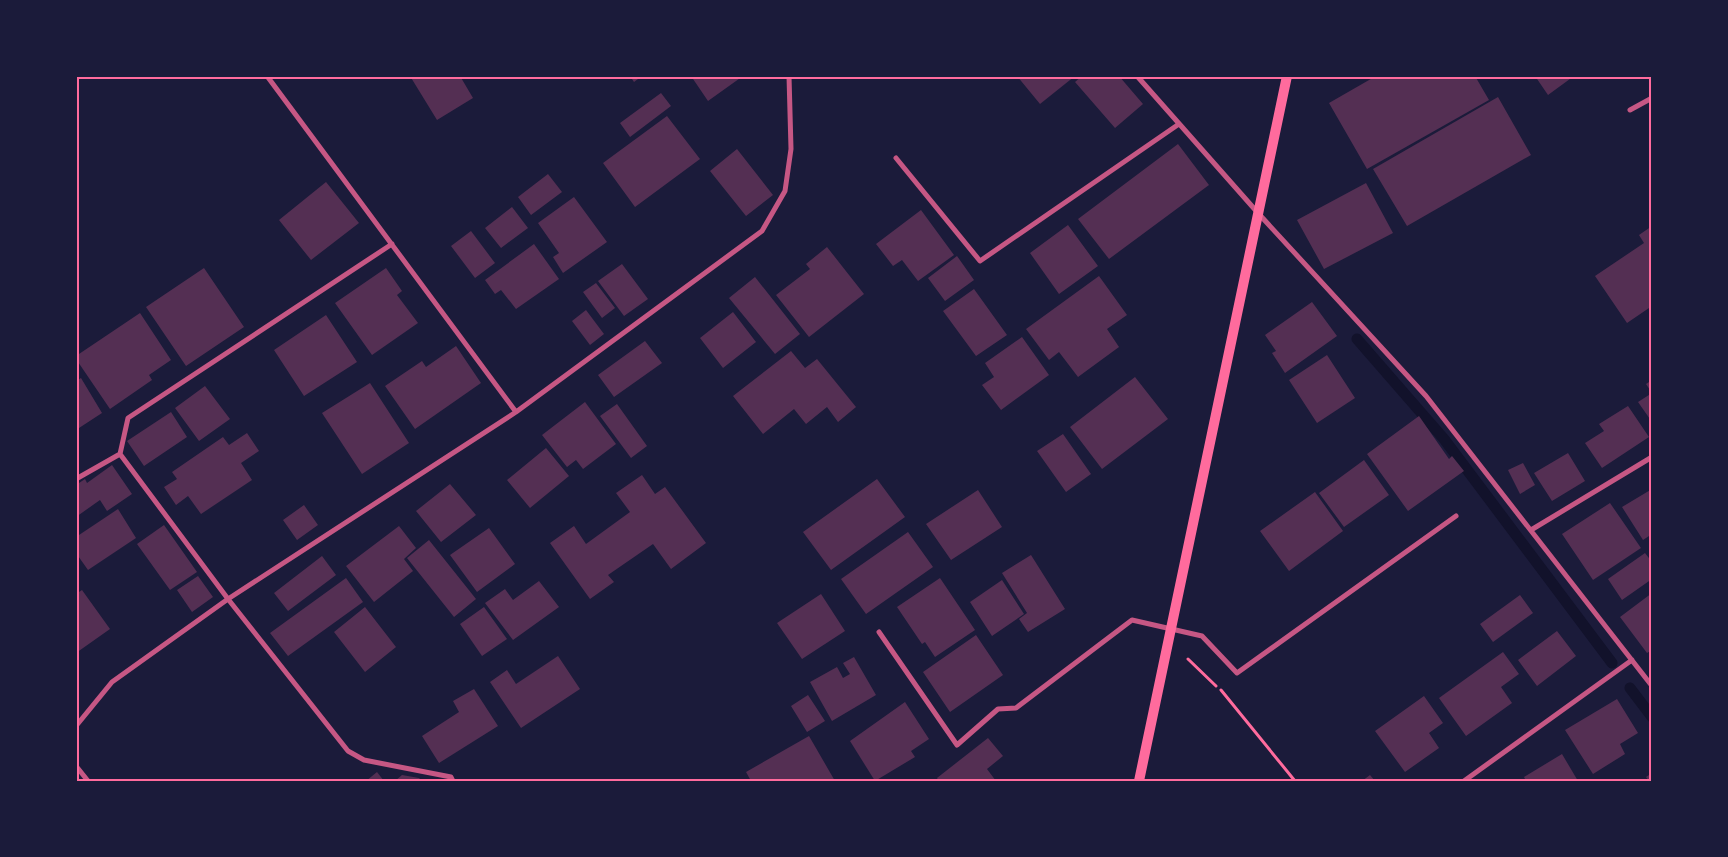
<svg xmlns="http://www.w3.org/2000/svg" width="1728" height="857" font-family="'IBM Plex Sans',sans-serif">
<rect width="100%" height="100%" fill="#1b1b3a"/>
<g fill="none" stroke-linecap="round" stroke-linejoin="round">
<path stroke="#12122b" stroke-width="11" d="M 1357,339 L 1444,439 L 1612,663
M 1630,688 L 1652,717"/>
</g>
<path fill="#542f53" d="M 410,76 L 460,76 L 473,98 L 437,120 Z
M 630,76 L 642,76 L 634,82 Z
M 691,76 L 743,76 L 708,101 Z
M 1017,76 L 1075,76 L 1040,104 Z
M 1082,76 L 1119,76 L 1143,104 L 1115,128 L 1075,82 Z
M 1376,76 L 1475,76 L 1489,100 L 1367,169 L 1329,103 Z
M 1535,76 L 1574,76 L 1548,95 Z
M 661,93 L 671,106 L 630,137 L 620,123 Z
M 1498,97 L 1531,155 L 1407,226 L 1373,169 Z
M 667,116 L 700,159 L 635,207 L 603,163 Z
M 1178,144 L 1209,185 L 1109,259 L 1078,219 Z
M 737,149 L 773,195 L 746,216 L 710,171 Z
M 548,174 L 562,192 L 531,215 L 518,197 Z
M 326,182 L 359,223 L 311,260 L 279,220 Z
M 1366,183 L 1393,233 L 1324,269 L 1297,220 Z
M 574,197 L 607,242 L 563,273 L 553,257 L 559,253 L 538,223 Z
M 512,207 L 528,228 L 501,248 L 485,228 Z
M 921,210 L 954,255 L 918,281 L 902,260 L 893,266 L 876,244 Z
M 1068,225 L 1098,266 L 1059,294 L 1030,253 Z
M 1652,226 L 1652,306 L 1627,323 L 1595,276 L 1644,243 L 1639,235 Z
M 471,231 L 495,263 L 475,278 L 451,246 Z
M 534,244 L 559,279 L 516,309 L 501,290 L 495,294 L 485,280 Z
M 827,247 L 864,294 L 809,337 L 776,295 L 810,269 L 806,264 Z
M 957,256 L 974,280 L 945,301 L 928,278 Z
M 622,264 L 648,299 L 624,316 L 598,281 Z
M 204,268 L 244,327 L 186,366 L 146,307 Z
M 386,268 L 402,291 L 397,295 L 418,323 L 372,355 L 335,303 Z
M 1099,276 L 1127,315 L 1107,329 L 1119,347 L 1078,377 L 1059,352 L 1049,360 L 1026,329 Z
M 755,277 L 800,334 L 775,354 L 729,298 Z
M 596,283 L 615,308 L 602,318 L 583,292 Z
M 974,289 L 1007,335 L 976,356 L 943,311 Z
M 1312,302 L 1337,336 L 1285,373 L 1272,353 L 1276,351 L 1265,335 Z
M 586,310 L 604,334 L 590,345 L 572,321 Z
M 733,312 L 756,342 L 723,368 L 700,338 Z
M 140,313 L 171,360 L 149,375 L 152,380 L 110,409 L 76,359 L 76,356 Z
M 326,315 L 357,362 L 304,396 L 274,350 Z
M 1022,337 L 1049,375 L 1001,410 L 982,385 L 994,377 L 985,363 Z
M 645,341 L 662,363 L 614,397 L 598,375 Z
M 456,346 L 481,383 L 415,429 L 385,386 L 422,361 L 426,367 Z
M 791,351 L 805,368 L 817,359 L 856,407 L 838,422 L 827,407 L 806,424 L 794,409 L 763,434 L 733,396 Z
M 1327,355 L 1355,398 L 1317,423 L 1289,380 Z
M 1135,377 L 1168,419 L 1102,469 L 1070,427 Z
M 81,378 L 102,413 L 79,428 L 76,422 L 76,381 Z
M 1652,380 L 1652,393 L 1646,384 Z
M 370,383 L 409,443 L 362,474 L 322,413 Z
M 205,386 L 230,419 L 199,441 L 175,408 Z
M 1652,393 L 1652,422 L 1638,402 Z
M 585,402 L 616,444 L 583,469 L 576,460 L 567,467 L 542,435 Z
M 617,404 L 647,446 L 631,458 L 600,416 Z
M 1628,406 L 1649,437 L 1602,468 L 1585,443 L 1604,431 L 1599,424 Z
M 171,412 L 187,437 L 144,466 L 127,441 Z
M 1419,416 L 1449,459 L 1452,456 L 1464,471 L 1408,511 L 1367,454 Z
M 247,433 L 259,451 L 241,463 L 252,480 L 201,514 L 188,496 L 176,505 L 164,487 L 177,479 L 172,472 L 223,437 L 229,445 Z
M 1063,434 L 1091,474 L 1066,492 L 1037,451 Z
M 546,448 L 569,476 L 530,508 L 507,480 Z
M 1568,453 L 1585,481 L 1552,501 L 1534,473 Z
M 1364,460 L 1389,495 L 1344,527 L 1319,493 Z
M 1523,463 L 1535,485 L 1520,494 L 1508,470 Z
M 112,465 L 132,494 L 107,511 L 100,500 L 76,517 L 76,485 L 85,479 L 87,483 Z
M 642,475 L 655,494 L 665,487 L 706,543 L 671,569 L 653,544 L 608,575 L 614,582 L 590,599 L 550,543 L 574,526 L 586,544 L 630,512 L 616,493 Z
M 877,479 L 905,517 L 831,570 L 803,532 Z
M 450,484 L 476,515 L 441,542 L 416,511 Z
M 1652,489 L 1652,534 L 1643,540 L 1622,507 Z
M 978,490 L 1002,527 L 951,560 L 926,524 Z
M 1315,492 L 1343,531 L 1289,571 L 1260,531 Z
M 1610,503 L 1641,548 L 1593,580 L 1562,534 Z
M 304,505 L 318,525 L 297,540 L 283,520 Z
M 118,509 L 136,538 L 88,570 L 76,553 L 76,537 Z
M 164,525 L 197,572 L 170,590 L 137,544 Z
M 399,526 L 416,548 L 404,559 L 413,571 L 374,602 L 346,566 Z
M 489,528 L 515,564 L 477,592 L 450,555 Z
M 908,532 L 933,567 L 866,614 L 841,579 Z
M 429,540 L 476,599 L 454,617 L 407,558 Z
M 1645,553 L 1652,562 L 1652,579 L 1622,600 L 1608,579 Z
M 1031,555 L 1065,609 L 1028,632 L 1019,619 L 1027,613 L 1002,573 Z
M 322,556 L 336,575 L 288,611 L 274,593 Z
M 198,576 L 213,597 L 192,612 L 177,590 Z
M 346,578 L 363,602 L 288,656 L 270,633 Z
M 940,578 L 975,630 L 935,657 L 925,642 L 922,644 L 897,607 Z
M 1002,580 L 1024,614 L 992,636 L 970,602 Z
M 539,581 L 559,607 L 513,640 L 485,603 L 505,589 L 513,600 Z
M 82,590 L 110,629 L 76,653 L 76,594 Z
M 1652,593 L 1652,650 L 1647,653 L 1620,617 Z
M 821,594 L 845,631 L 802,659 L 777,623 Z
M 1520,595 L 1533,613 L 1493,642 L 1480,624 Z
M 365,607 L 396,647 L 365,672 L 334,632 Z
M 484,607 L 507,639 L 482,656 L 460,624 Z
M 1557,631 L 1576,656 L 1537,686 L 1518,660 Z
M 976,635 L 1003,675 L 950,712 L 923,672 Z
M 1503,652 L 1519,674 L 1501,687 L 1512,703 L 1466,736 L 1439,698 Z
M 558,656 L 580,689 L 521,728 L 490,682 L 507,670 L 516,684 Z
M 854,657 L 876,695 L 832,721 L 810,682 L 837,667 L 843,678 L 850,674 L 843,663 Z
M 474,689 L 498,726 L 439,763 L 422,736 L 459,712 L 453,701 Z
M 808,695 L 825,721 L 807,732 L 791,706 Z
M 1424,696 L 1443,723 L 1429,733 L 1439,748 L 1405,772 L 1375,731 Z
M 1617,699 L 1638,733 L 1620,744 L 1625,754 L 1593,774 L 1565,730 Z
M 905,702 L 929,739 L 911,751 L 915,757 L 875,781 L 850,741 Z
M 809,736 L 835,781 L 751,781 L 746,772 Z
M 988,738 L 1003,756 L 987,769 L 996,781 L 939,781 L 937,778 Z
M 1562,754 L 1578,781 L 1526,781 L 1524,777 Z
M 377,772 L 384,781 L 366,781 Z
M 1652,773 L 1652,781 L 1649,781 L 1646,777 Z
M 402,775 L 419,778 L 422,781 L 395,781 Z
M 1370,775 L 1375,781 L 1362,781 Z"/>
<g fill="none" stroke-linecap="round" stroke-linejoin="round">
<path stroke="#ff6b9d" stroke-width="3" d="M 1188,659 L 1216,686
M 1221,690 L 1295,781"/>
<path stroke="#c65784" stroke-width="5" d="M 267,76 L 516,412
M 1137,76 L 1258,213 L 1426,396 L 1652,686
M 1630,110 L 1652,98
M 896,158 L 980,261 L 1179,124
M 120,454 L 128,418 L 392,244
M 76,479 L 120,454 L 228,599 L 348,751 L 364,760 L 451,777 L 453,781
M 1531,530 L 1652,457
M 879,632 L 957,745 L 998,709 L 1016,708 L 1132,620 L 1202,636 L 1237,673 L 1456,516
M 76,726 L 112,682 L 228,599 L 516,412 L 762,231 L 785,191 L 791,149 L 789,76
M 76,766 L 88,781
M 1464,781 L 1632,660"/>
<path stroke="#ff6b9d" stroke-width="10" d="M 1139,781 L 1287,76"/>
</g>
<rect width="1728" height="857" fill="none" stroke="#1b1b3a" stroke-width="155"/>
<rect x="78" y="78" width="1572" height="702" fill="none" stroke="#ff6b9d" stroke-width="2"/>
</svg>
